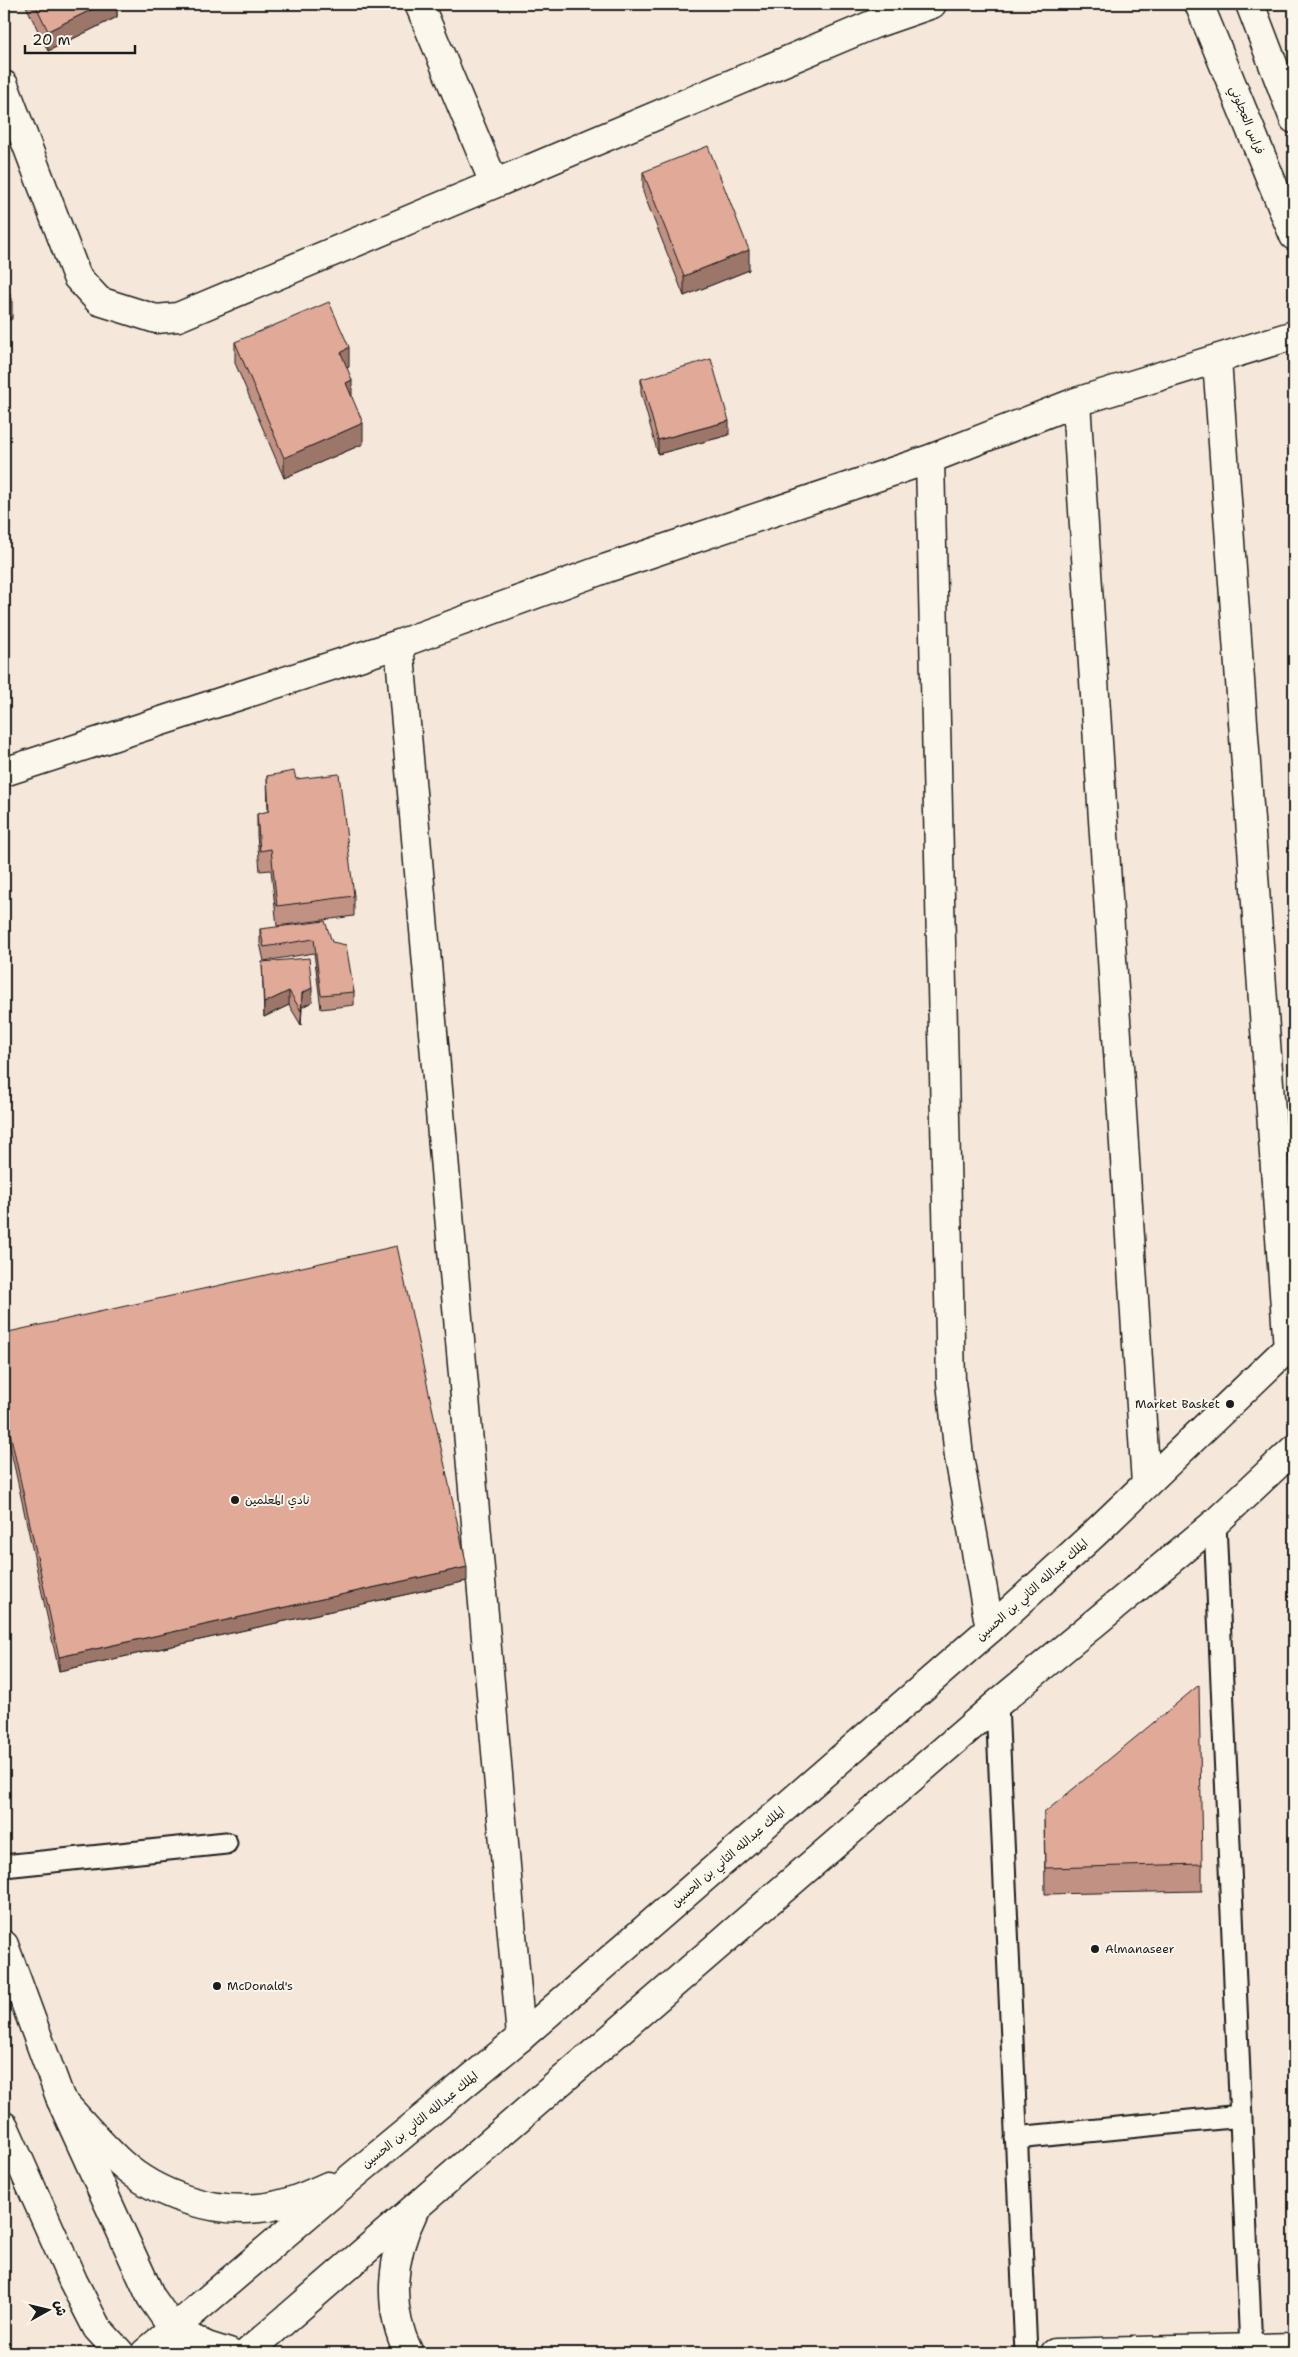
<svg xmlns="http://www.w3.org/2000/svg" width="1298" height="2357" font-family="'Shantell Sans','Playpen Sans Arabic',sans-serif">
<rect width="100%" height="100%" fill="#f6e7db"/>
<filter id="ink" filterUnits="userSpaceOnUse"><feTurbulence type="fractalNoise" baseFrequency=".02" numOctaves="2"/><feDisplacementMap in="SourceGraphic" scale="10" xChannelSelector="R" yChannelSelector="G"/><feConvolveMatrix kernelMatrix="1 2 1 2 8 2 1 2 1" color-interpolation-filters="sRGB"/></filter>
<g filter="url(#ink)">
<g fill="none" stroke-linecap="round" stroke-linejoin="round">
<defs>
<path id="lane" d="M 1215,1523 L 1251,2349
M 997,1704 L 1026,2353
M 4,1866 L 226,1843
M 1016,2138 L 1241,2116"/>
<path id="street" d="M 419,4 L 494,183
M 4,85 L 77,277 L 99,301 L 156,319 L 178,317 L 874,24 L 932,4
M 1217,360 L 1288,1349
M 1076,402 L 1146,1484
M 930,459 L 951,1382 L 959,1457 L 990,1629
M 399,644 L 521,2037
M 4,772 L 399,644 L 607,568 L 930,459 L 1076,402 L 1294,335"/>
<path id="secondary" d="M 4,1945 L 61,2100 L 151,2297 L 174,2330
M 4,2126 L 73,2281 L 97,2328 L 120,2353"/>
<path id="primary" d="M 1199,4 L 1294,236
M 1250,4 L 1294,119
M 61,2100 C 81,2121 100,2144 121,2163 C 156,2195 212,2213 259,2208 C 284,2206 306,2196 328,2186
M 174,2330 L 207,2346 L 229,2353
M 145,2353 L 353,2176 L 521,2037 L 990,1629 L 1094,1534 L 1294,1342
M 247,2353 L 997,1704 L 1215,1523 L 1294,1449
M 409,2353 C 386,2308 391,2257 413,2213
M 1055,2353 L 1294,2347"/>
</defs>
<use href="#lane" stroke="#1c1c1c" stroke-width="25"/>
<use href="#street" stroke="#1c1c1c" stroke-width="31"/>
<use href="#secondary" stroke="#1c1c1c" stroke-width="31"/>
<use href="#primary" stroke="#1c1c1c" stroke-width="31"/>
<use href="#lane" stroke="#fbf7ec" stroke-width="21"/>
<use href="#street" stroke="#fbf7ec" stroke-width="28"/>
<use href="#secondary" stroke="#fbf7ec" stroke-width="28"/>
<use href="#primary" stroke="#fbf7ec" stroke-width="28"/>
</g>
<path fill="#c19183" stroke="#1c1c1c" d="M 25,4 L 117,4 L 117,17 L 48,51 Z
M 643,172 L 749,270 L 684,296 L 643,192 Z
M 235,342 L 349,367 L 347,368 L 352,398 L 363,444 L 284,478 L 235,363 Z
M 641,379 L 729,435 L 658,454 L 641,393 Z
M 267,776 L 296,779 L 354,896 L 354,916 L 277,926 L 271,870 L 260,871 L 257,835 L 257,814 L 268,812 Z
M 260,929 L 332,942 L 354,992 L 354,1005 L 321,1009 L 314,953 L 264,961 L 260,943 Z
M 262,962 L 312,1002 L 302,1007 L 301,1025 L 289,1005 L 264,1017 Z
M 4,1333 L 467,1581 L 59,1671 L 4,1419 Z
M 1044,1813 L 1202,1864 L 1202,1891 L 1045,1894 Z"/>
<path fill="#9d766a" stroke="#1c1c1c" d="M 103,4 L 117,4 L 117,17 L 48,51 L 48,31 Z
M 749,250 L 749,270 L 684,296 L 684,276 Z
M 12,298 L 12,319 L 4,323 L 4,303 Z
M 349,347 L 349,367 L 341,373 L 341,353 Z
M 352,380 L 352,400 L 346,383 Z
M 729,421 L 729,435 L 658,454 L 658,440 Z
M 363,423 L 363,444 L 284,478 L 284,458 Z
M 312,988 L 312,1002 L 302,1007 L 301,1025 L 302,993 Z
M 289,991 L 289,1005 L 264,1017 L 264,1003 Z
M 467,1567 L 467,1581 L 59,1671 L 59,1657 Z"/>
<path fill="#e0a998" stroke="#1c1c1c" d="M 35,4 L 103,4 L 48,31 Z
M 708,146 L 749,250 L 684,276 L 643,172 Z
M 4,285 L 12,298 L 4,303 Z
M 329,302 L 349,347 L 341,353 L 352,380 L 346,383 L 363,423 L 284,458 L 235,342 Z
M 711,359 L 729,421 L 658,440 L 641,379 Z
M 294,771 L 296,779 L 339,774 L 354,896 L 277,906 L 271,849 L 260,851 L 257,814 L 269,811 L 267,776 Z
M 325,921 L 332,942 L 346,945 L 354,992 L 321,995 L 314,939 L 264,947 L 260,929 Z
M 309,958 L 312,988 L 302,993 L 301,1011 L 289,991 L 264,1003 L 262,962 Z
M 397,1246 L 467,1567 L 59,1657 L 4,1405 L 4,1333 Z
M 1199,1685 L 1202,1864 L 1045,1868 L 1044,1813 Z"/>
</g>
<g fill="#1c1c1c" stroke="#fbf7ec" stroke-width="2">
<circle cx="1230" cy="1404" r="5"/>
<circle cx="235" cy="1500" r="5"/>
<circle cx="1095" cy="1949" r="5"/>
<circle cx="217" cy="1986" r="5"/>
</g>
<g text-anchor="middle" dominant-baseline="central" stroke-width="4" stroke-linejoin="round" paint-order="stroke">
<g font-size="12" fill="#1c1c1c" stroke="#fbf7ec">
<text transform="translate(1247 120) rotate(68)">فراس العجلوني</text>
<text transform="translate(1032 1590) rotate(-42)">الملك عبدالله الثاني بن الحسين</text>
<text transform="translate(728 1857) rotate(-41)">الملك عبدالله الثاني بن الحسين</text>
<text transform="translate(420 2120) rotate(-39)">الملك عبدالله الثاني بن الحسين</text>
</g>
<g font-size="12" fill="#1c1c1c" stroke="#fbf7ec" text-anchor="start">
<text x="1220" y="1404" text-anchor="end">Market Basket</text>
<text x="245" y="1500">نادي المعلمين</text>
<text x="1105" y="1949">Almanaseer</text>
<text x="227" y="1986">McDonald's</text>
</g>
</g>
<rect width="1298" height="2357" fill="none" stroke="#fbf7ec" stroke-width="20"/>
<rect x="10" y="10" width="1278" height="2337" fill="none" stroke="#1c1c1c" stroke-width="2" filter="url(#ink)"/>
<g transform="translate(48 2310) rotate(82)" stroke="#fbf7ec" stroke-width="4" paint-order="stroke">
<path d="M0-4L9 19L0 12L-9 19Z" fill="#1c1c1c"/>
<text y="-8" font-size="14" font-weight="bold" text-anchor="middle" fill="#1c1c1c">ش</text>
</g>
<path d="M25 45v8h110v-8" fill="none" stroke="#1c1c1c" stroke-width="2.5"/>
<text x="32" y="45" font-size="15" fill="#1c1c1c" stroke="#fbf7ec" stroke-width="4" paint-order="stroke">20 m</text>
</svg>
